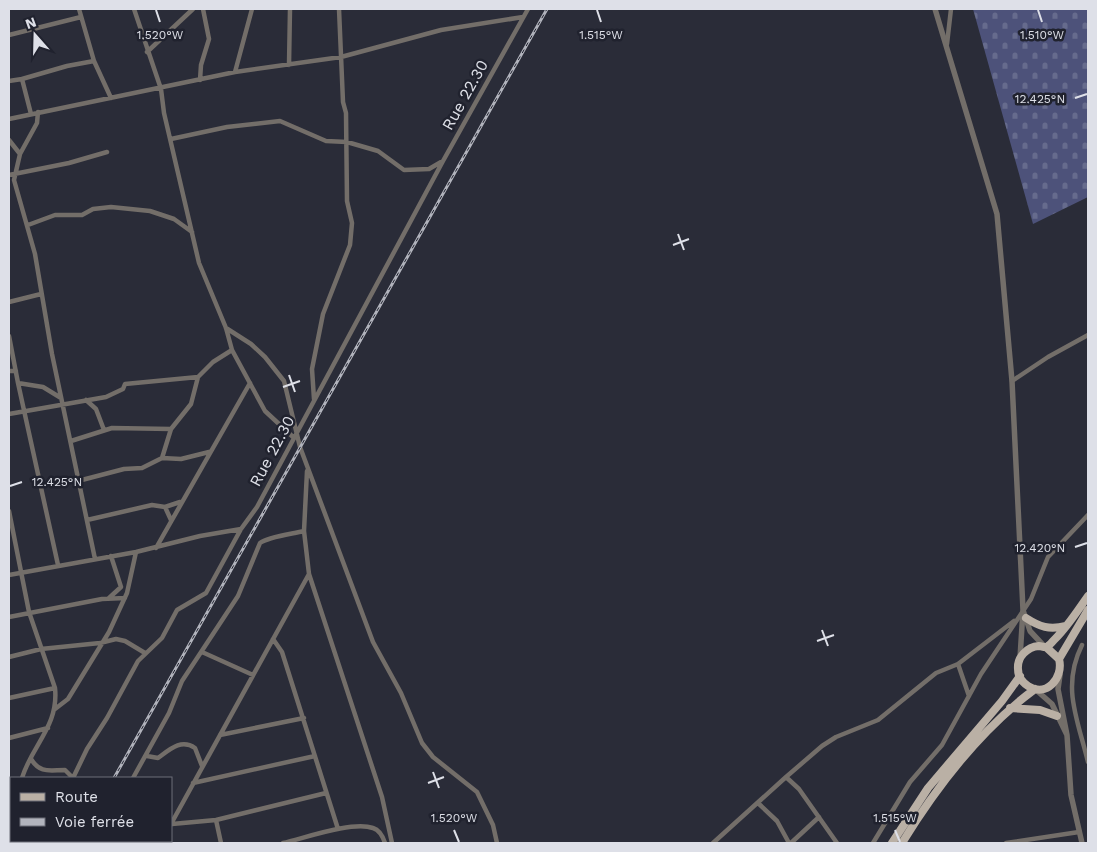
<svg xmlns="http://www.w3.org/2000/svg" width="1097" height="852" font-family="'Work Sans',sans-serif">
<defs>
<pattern id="cemetery-stones" width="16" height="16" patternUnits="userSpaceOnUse" patternTransform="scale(1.25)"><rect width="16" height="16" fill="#4d527a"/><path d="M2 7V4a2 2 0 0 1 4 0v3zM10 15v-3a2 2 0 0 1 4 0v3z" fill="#666b8d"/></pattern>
</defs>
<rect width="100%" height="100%" fill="#2a2c38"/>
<path fill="url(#cemetery-stones)" d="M 973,9 L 1088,9 L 1088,197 L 1033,224 Z"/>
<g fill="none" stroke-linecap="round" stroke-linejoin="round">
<path stroke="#736e69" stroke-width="4.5" d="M 79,9 L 94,61 L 111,98
M 134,9 L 161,89 L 164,113 L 199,263 L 226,328 L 232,350 L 265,411 L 293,437
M 9,35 L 81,17
M 947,44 L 951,9
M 147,52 L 193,9
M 289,65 L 290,9
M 235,72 L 252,9
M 200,80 L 201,65 L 209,39 L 203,9
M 9,81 L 22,79
M 38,112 L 37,123 L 20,154 L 14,180 L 35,254 L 52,354 L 95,559
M 31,114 L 22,79 L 67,66 L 94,61
M 9,119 L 235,72 L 341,57 L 441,30 L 523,17
M 171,139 L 227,127 L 280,121 L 326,141 L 347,142 L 378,151 L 404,170 L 429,169 L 441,162
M 9,140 L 20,154
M 9,175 L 69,163 L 107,152
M 28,225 L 55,215 L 82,215 L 93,209 L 111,207 L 150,211 L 174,219 L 192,232
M 9,302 L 41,294
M 226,328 L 251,344 L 265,357 L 284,381 L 300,447 L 373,642 L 401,693 L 422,743 L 433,757 L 477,792 L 493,825 L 497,843
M 9,336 L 18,383 L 43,387 L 61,398
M 9,371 L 16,371
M 198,377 L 213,362 L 232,350
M 1012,381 L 1048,357 L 1088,335
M 18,383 L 58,565
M 314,399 L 312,369 L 323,314 L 350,245 L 352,223 L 347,201 L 346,113 L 343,102 L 339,9
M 86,400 L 96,409 L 104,430
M 9,414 L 106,397 L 123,389 L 125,384 L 198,377 L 191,404 L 171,429
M 71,441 L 112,428 L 171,429 L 162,458
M 307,471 L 304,531 L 309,574 L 382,797 L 392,843
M 78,481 L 124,469 L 142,468 L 162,458 L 181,459 L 209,452
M 165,507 L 180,502
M 9,511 L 29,612 L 55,688 C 59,726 32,745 22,778
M 87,520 L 152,505 L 165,507 L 171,520
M 156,548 L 250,383
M 9,575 L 136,552 L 200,536 L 241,529
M 109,598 L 121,587 L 111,556
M 9,617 L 102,599 L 125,598
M 273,639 L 282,652 L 338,829
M 1082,645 C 1061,687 1078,720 1088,762
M 202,652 L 253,675
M 9,657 L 41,649 L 100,643 L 116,639 L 125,641 L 145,653
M 958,664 L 969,696
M 9,698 L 55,688
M 55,709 L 68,699 L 109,632 L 127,593 L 136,552
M 220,735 L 304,718
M 9,738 L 48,728
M 147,756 L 158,758 C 169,750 181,738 195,748 L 202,766
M 31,759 C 40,774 50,770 65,770 L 73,778
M 786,777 L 822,746 L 836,737 L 878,720 L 936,673 L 958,664 L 1014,621
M 73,778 L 87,749 L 107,718 L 138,661 L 162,638 L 177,610 L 206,593 L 241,529 L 257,507 L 443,161 L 528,9
M 133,778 L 169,713 L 182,681 L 238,596 L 260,543 C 268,537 292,534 304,531
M 193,783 L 315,756
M 9,785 L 11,786
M 758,803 L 777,821 L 789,843
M 216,820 L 221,843
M 171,824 L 309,574
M 172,824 L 216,820 L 326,793
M 9,827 L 11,826
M 59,841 L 62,843
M 39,843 L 40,841
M 99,843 L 101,841
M 159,843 L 161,841
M 283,843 C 305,838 352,821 373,828 C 380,830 383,837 385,843
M 713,843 L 786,777 L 799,789 L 837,843
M 791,843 L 819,817
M 873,843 L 910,782 L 942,745 L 981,674 L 1031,599 L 1048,557 L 1088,515
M 1006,843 L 1079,832"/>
<path stroke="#736e69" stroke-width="5.5" d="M 935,9 L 997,214 L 1012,381 L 1023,610
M 1020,658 L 1023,610 L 1030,631 L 1044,646
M 1035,689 L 1052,704 L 1067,735 L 1058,689 L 1060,675
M 1067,735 L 1071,795 L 1082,843"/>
<path stroke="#bab0a5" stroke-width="8" d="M 1026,618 C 1040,627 1049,630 1066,626
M 1046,647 L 1059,659 C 1064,678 1046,698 1028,686 C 1022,682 1018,676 1018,669 C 1017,657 1027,647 1039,646 C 1042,646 1044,648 1047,647 C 1049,646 1053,641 1055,639 C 1068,626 1078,610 1088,596
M 1059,659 L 1088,610
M 1010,708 L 1040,710 L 1057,716
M 892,843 L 928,788 L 1002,701 L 1020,676
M 902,843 C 937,786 981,729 1035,689"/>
<defs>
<path id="rail" d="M 114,778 L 547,9
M 77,843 L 78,841"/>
</defs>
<use href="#rail" stroke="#b2b4bd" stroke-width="3"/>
<use href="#rail" stroke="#20222e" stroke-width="1" stroke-dasharray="4" stroke-linecap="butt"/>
</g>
<path fill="none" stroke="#dee0e8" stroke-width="2" d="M 156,10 L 160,22M 597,10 L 601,22M 1038,10 L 1042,22M 1075,98 L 1087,94M 678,234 L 684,250M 673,245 L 689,239M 289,375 L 295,392M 283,387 L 300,381M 10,486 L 22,482M 1075,547 L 1087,543M 822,630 L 828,646M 817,641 L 834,635M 433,772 L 439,788M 428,783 L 444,777M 454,830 L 459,842M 895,830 L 900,842"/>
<g text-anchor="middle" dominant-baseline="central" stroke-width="5" stroke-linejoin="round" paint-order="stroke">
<g font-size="16" fill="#dee0e8" stroke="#20222e">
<text transform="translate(465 95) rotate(-61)">Rue 22.30</text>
<text transform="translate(272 451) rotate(-62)">Rue 22.30</text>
</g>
</g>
<g font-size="12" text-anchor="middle" fill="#dee0e8" stroke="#20222e" stroke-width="5" stroke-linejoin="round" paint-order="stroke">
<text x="1042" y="39">1.510°W</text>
<text x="160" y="39">1.520°W</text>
<text x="601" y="39">1.515°W</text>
<text x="1040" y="103">12.425°N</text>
<text x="57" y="486">12.425°N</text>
<text x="1040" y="552">12.420°N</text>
<text x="454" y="822">1.520°W</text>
<text x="895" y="822">1.515°W</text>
</g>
<rect width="1097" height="852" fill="none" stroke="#dee0e8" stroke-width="20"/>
<rect x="10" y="777" width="162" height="65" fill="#20222e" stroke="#6c6e78"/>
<rect x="20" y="793" width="25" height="8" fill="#bab0a5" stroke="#6c6e78"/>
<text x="55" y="802" font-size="15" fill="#dee0e8">Route</text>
<rect x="20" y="818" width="25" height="8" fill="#b2b4bd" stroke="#6c6e78"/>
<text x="55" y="827" font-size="15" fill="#dee0e8">Voie ferrée</text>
<g transform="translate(35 35) rotate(340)" stroke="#20222e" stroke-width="4" paint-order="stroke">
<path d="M0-4L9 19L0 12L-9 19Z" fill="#dee0e8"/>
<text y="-8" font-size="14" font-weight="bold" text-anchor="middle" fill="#dee0e8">N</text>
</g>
</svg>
